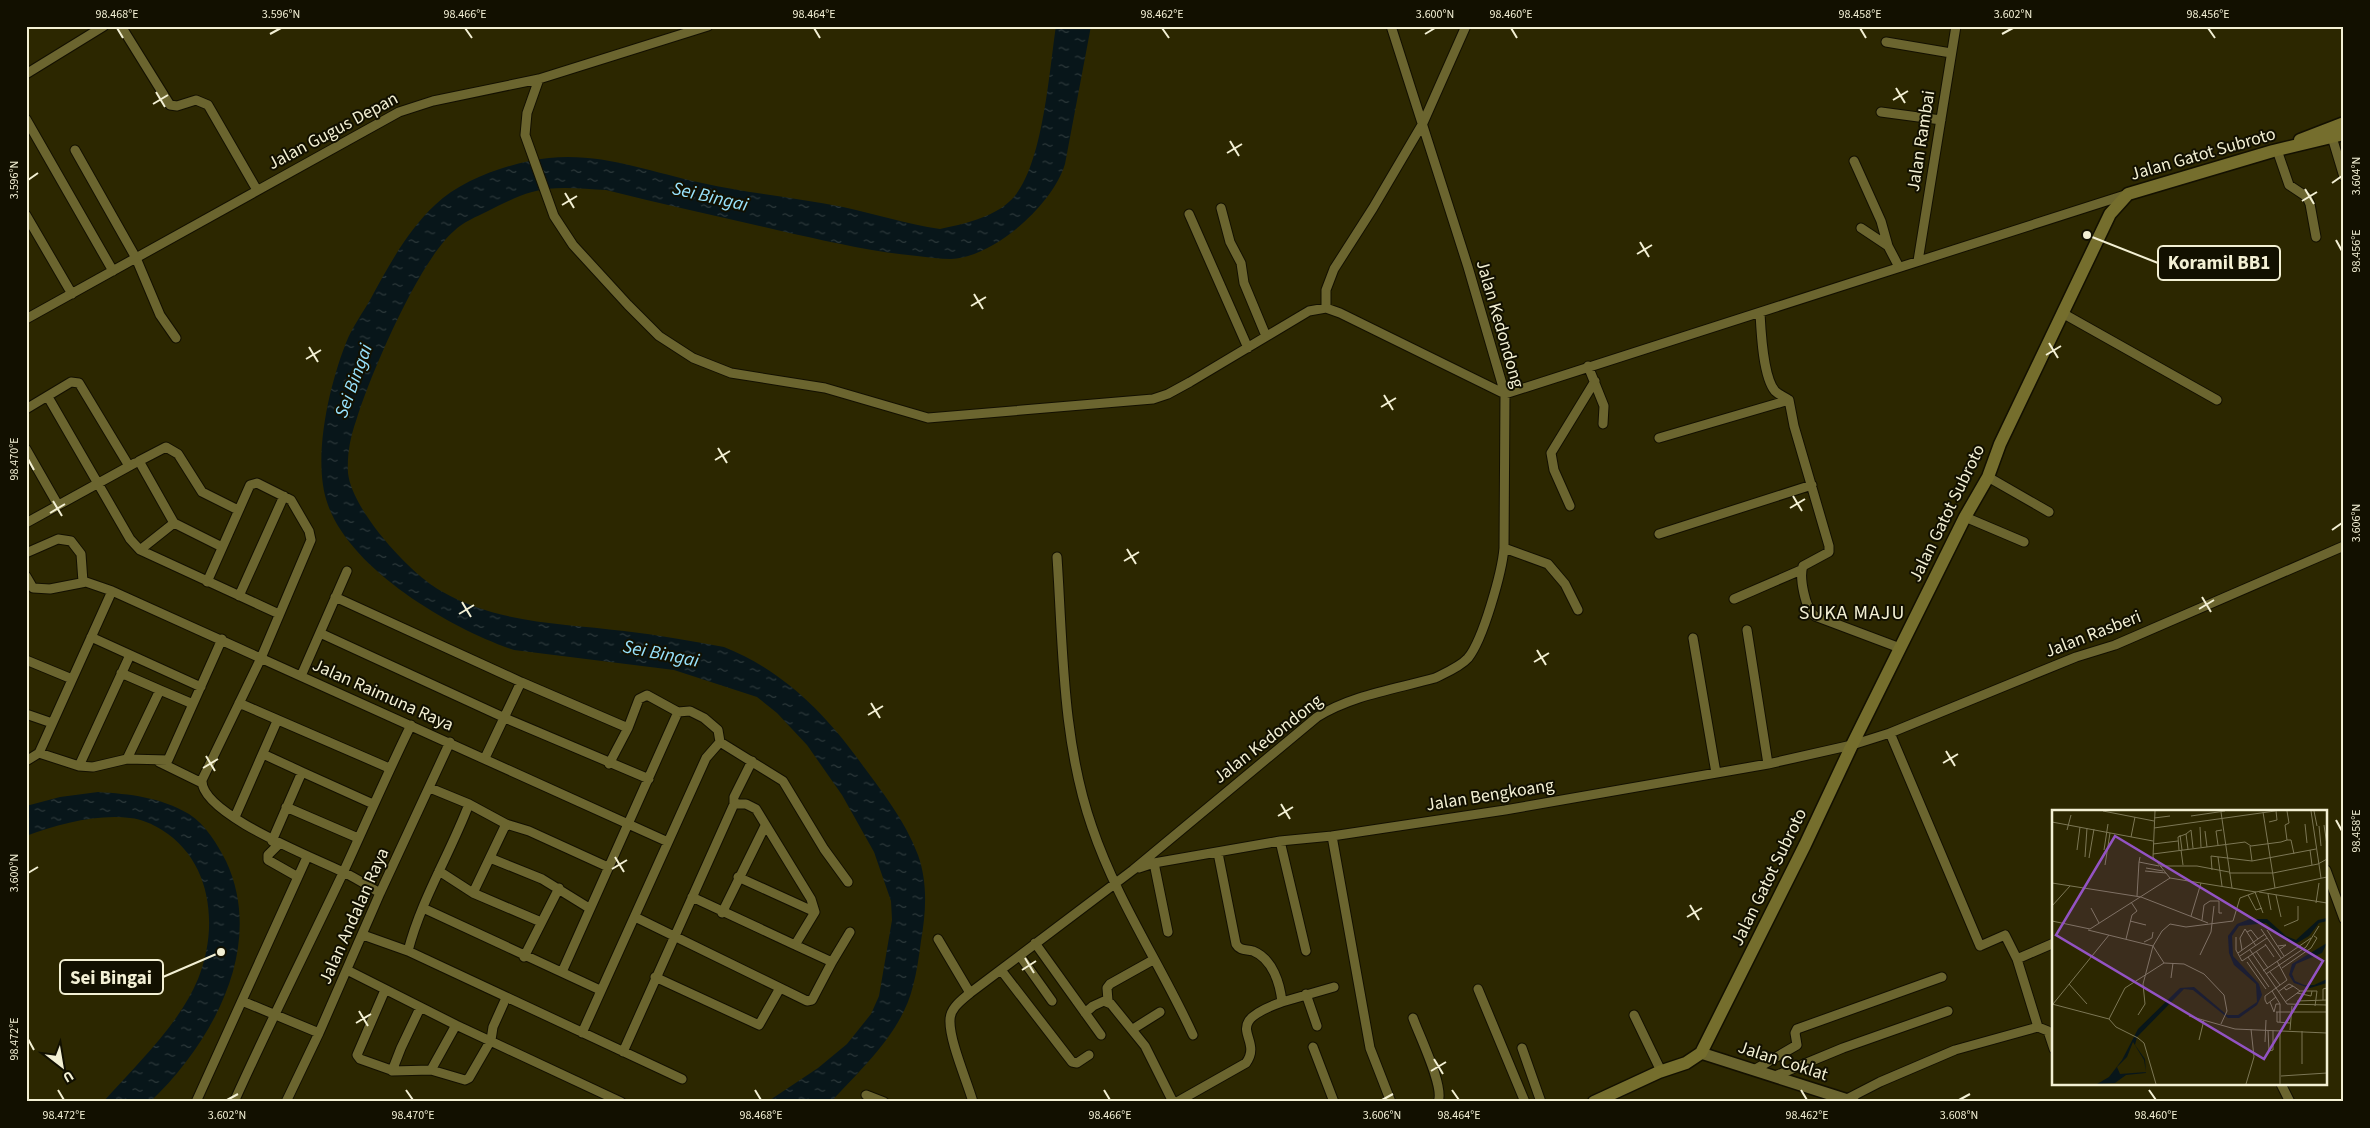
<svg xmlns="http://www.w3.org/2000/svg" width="2370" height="1128" font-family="'Source Sans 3',sans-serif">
<defs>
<pattern id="water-ripples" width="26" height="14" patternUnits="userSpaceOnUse" patternTransform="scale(1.25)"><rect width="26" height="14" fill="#08161a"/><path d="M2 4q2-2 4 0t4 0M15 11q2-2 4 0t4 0" fill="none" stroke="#2c383a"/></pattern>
</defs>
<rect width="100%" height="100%" fill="#2c2700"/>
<path fill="url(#water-ripples)" d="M 1056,26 L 1091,26 L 1065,164 C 1053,204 995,257 951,259 C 940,259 928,257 917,256 C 875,252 835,243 794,234 C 732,219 669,206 606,190 C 582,189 556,185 532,192 C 517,196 502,204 488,211 C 476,217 463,222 454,231 C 419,261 370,375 356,421 C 350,438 347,455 348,473 C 352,510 409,573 441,591 C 498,624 562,623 624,631 C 658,635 691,641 724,647 C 780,669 823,711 858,759 C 880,789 905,820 918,855 C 928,883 926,912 921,941 C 919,956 917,971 913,986 C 902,1032 862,1068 831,1102 L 767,1102 L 818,1068 L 847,1044 L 871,1014 L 879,996 L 892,920 L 891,901 L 874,852 L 842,795 L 807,745 L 777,713 L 757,697 L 674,670 L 514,650 C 451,629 351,570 328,505 C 311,460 330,381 348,338 C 354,325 363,312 370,300 C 388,267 407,231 435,205 C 459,182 497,168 529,161 C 592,148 641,170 702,183 C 748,193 796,198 843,207 C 875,214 907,224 940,229 C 963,224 992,218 1010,201 C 1043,171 1049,71 1056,26 Z
M 98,792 C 130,794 160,797 189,814 C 206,825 217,844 226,861 C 266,947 212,1043 150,1102 L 103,1102 C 136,1065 179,1025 198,979 C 219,927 212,861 162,830 C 152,824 142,819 130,818 C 97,814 58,824 26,836 L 26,806 L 60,797 Z"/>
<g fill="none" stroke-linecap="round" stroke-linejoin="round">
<defs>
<path id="minor" d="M 121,26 L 170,105 L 177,106 L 196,100 L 208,105 L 257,190
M 1886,42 L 1951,53
M 26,74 L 104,26
M 539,79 L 527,113 L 525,135 L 554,216 L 573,245 L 628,305 L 659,336 L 693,358 L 731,373 L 825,388 L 928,418 L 1153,399 L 1168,394 L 1190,382 L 1309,311 L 1326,308 L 1340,313 L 1505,394 L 2125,195
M 1881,112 L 1941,120
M 26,119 L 113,271
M 2332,137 L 2344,177
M 75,150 L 136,258 L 160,315 L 176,338
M 2277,150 L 2289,185 L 2307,197 L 2310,204 L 2316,237
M 1854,161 L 1881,221 L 1888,246 L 1899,267
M 1221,208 L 1230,242 L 1241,263 L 1244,283 L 1266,336
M 1189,214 L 1248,348
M 26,215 L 72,294
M 1861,228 L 1888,246
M 1918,261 L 1956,26
M 1326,308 L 1326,290 L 1334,269 L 1373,208 L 1423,123 L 1466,26
M 1760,313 C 1761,332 1763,377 1775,391 C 1779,395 1785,397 1789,400 L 1794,426 L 1829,546 L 1829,552 L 1803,566 C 1799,577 1805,609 1815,616 L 1900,648
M 2064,314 L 2217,400
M 26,319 L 399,112 L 433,101 L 539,79 L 708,26
M 1588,366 L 1604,406 L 1603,424
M 48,397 L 130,539 L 140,550 L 279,614
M 26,409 L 71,382 L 79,383 L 129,466
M 1659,438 L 1789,400
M 26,449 L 58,505
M 1988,477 L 2049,512
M 1570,506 L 1554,470 L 1551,453 L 1595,381
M 1965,517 L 2024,542
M 26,523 L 135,463
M 174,523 L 222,547
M 1659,534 L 1812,485
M 1504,548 L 1548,564 L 1565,584 L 1578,610
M 140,550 L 174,523 L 139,461 L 166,447 L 178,454 L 202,492 L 238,510
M 26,553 L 58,539 L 71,541 L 81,554 L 83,582
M 1057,557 C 1063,646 1062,741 1092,827 C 1117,901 1161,965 1193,1035
M 26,576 L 33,588
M 207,582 L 250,485 L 257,483 L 291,500 L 309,531 L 311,540 L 261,658 L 202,780 C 200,814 315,858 343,872 C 356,878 368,886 380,893
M 33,588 L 50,589 L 86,582 L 112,591 L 668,842
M 239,596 L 284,496
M 335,597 L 521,682 L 628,728
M 1734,599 L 1801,570
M 1747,630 L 1768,764
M 320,633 L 505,718 L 649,779
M 91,637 L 201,687
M 1693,638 L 1716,773
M 26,660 L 72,679
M 121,673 L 160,690
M 301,676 L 347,571
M 239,703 L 389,768
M 26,714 L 52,723
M 1890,733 L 1980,946 L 2005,935 L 2017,959 L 2038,1027
M 39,753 L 79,766 L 93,767 L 127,759 L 160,690 L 193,704
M 263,754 L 302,772 L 272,841
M 485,758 L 521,682
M 127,759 L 168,760 L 222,639
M 26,761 L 39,753 L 112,591
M 159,762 L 202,783
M 609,764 L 628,728 L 639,699 L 647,695 L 678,712 L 690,711 L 704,718 L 718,730 L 720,742 L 783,781 L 824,849 L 848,882
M 79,766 L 130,655
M 302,772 L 373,804
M 430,788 L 469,804 L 506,824 L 529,831 L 608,867
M 286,807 L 358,838
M 235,817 L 277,721
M 1332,836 L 1370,1048 L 1391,1102
M 1280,841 L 1306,951
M 279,844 L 268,855 L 268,860 L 298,877
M 490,858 L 542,879 L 589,908
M 1154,863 L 1168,932
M 1139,868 L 1154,863 L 1280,841 L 1332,836 L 1505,810 L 1768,764 L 1852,745 L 1890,733 L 2076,657 L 2115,645 L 2344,546
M 2326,870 L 2344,919
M 439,871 L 473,893 L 541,922
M 738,877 L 815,912
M 473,893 L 506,824
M 692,897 L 795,945
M 423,908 L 600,990
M 722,913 L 765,826
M 635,917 L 807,1001 L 812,1000 L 832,962 L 795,945 L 815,912 L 811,899 L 756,809 L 746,804 L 734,804
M 363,935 L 408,951 L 682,1079
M 938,939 L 970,993
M 1035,943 L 1101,1035
M 408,951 C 421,900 450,854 469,804
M 1020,956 L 1052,1001
M 524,957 L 559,888
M 2017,959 L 2054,943
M 832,962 L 850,932
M 347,970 L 456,1025 L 621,1102
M 1001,970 L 1072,1062 L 1077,1063 L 1089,1055
M 562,972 L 678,712
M 655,977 L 759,1025 L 780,988
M 1478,989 L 1525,1102
M 385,990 L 357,1055 L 360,1059 L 391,1070
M 1306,994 L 1317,1026
M 242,1001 L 319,1033
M 1108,1001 L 1107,988 L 1110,984 L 1153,960
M 1282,1002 L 1334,987
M 420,1008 L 401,1048 L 392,1071 L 431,1070 L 456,1025
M 1085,1013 L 1093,1006 L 1104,1001 L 1111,1004 L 1145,1046 L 1173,1102
M 1634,1015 L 1661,1071
M 1413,1018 C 1419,1035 1445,1088 1438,1102
M 1133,1029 L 1160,1012
M 582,1033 L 706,758 L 720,742
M 1313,1047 L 1334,1102
M 1522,1048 L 1541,1102
M 623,1052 L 734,804 L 734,797 L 752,761
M 431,1070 L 465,1080 L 469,1078 L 491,1040 L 493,1027 L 506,998
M 1754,1070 L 1797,1045 L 1795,1033 L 1797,1029 L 1942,977
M 1775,1076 L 1843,1048 L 1948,1011
M 2281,1084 L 2290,1102
M 866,1095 L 884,1102
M 1847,1099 L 1880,1082 L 1955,1050 L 2038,1027 L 2048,1031 L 2054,1049
M 196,1102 L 307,857
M 234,1102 C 269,1024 307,949 343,873 C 366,823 387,774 411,725
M 286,1102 L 319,1033 L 380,893 L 450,742
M 973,1102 C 967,1081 949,1040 950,1020 C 950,1008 962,1000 970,993 L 1133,870 L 1317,717 C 1352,695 1396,689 1435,678 C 1445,673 1460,667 1468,658 C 1483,640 1502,572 1504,548 L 1505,394 L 1468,267 L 1391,26
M 1177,1102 L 1246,1063 C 1265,1037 1217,1025 1282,1002 C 1280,984 1273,959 1253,951 C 1246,949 1240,951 1236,944 L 1218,853"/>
<path id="tertiary" d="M 1701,1053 L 1854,1102"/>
<path id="secondary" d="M 2300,140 L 2344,123
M 1594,1102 L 1659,1072 L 1686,1063 L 1701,1053 L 1805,845 L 1852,745 L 1965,517 L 1988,477 L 2000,444 L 2110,214 L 2128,194 L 2273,151 L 2344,134"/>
</defs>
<use href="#minor" stroke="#131000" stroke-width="11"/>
<use href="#tertiary" stroke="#131000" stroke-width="14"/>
<use href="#secondary" stroke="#131000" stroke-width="15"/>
<use href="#minor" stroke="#6b652f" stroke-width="9"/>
<use href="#tertiary" stroke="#6b652f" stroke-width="11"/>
<use href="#secondary" stroke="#756e2d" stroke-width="12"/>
</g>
<path fill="none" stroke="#f3f0d4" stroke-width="2" d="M 117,28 L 123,38M 465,28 L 472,38M 814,28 L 820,38M 1162,28 L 1169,38M 1511,28 L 1517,38M 1860,28 L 1866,38M 2208,28 L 2215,38M 270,34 L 281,28M 1425,34 L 1435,28M 2002,34 L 2013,28M 1896,88 L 1905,103M 156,92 L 165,107M 1893,100 L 1908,91M 153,104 L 168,95M 1230,141 L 1239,156M 1227,153 L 1242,144M 28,180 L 38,173M 2332,183 L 2342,176M 2305,189 L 2314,204M 565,193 L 574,208M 2302,201 L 2317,192M 562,205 L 577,196M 2336,240 L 2342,251M 1640,242 L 1649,257M 1637,254 L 1652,245M 974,294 L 983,309M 971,306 L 986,297M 2049,343 L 2058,358M 309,347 L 318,362M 2046,355 L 2061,346M 306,359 L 321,350M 1384,395 L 1393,410M 1381,407 L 1396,398M 718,448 L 727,463M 28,459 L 34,470M 715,460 L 730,451M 1793,496 L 1802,511M 53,501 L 62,516M 1790,508 L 1805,499M 50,513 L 65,504M 2332,530 L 2342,523M 1127,549 L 1136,564M 1124,561 L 1139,552M 2202,597 L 2211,612M 462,602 L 471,617M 2199,609 L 2214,600M 459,614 L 474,605M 1537,650 L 1546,665M 1534,662 L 1549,653M 871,703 L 880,718M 868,715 L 883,706M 1946,751 L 1955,766M 206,756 L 215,771M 1943,763 L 1958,754M 203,768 L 218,759M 1281,804 L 1290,819M 1278,816 L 1293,807M 2336,820 L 2342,831M 615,857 L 624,872M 612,869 L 627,860M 28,873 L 38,867M 1690,905 L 1699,920M 1687,917 L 1702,908M 1025,958 L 1034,973M 1022,970 L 1036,961M 359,1011 L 368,1026M 356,1023 L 371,1014M 28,1039 L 34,1050M 1434,1059 L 1443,1074M 1431,1071 L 1446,1062M 58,1090 L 64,1100M 406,1090 L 413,1100M 755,1090 L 761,1100M 1104,1090 L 1110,1100M 1452,1090 L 1459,1100M 1801,1090 L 1807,1100M 2149,1090 L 2156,1100M 227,1100 L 238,1094M 1382,1100 L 1393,1094M 1959,1100 L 1970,1094"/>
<g text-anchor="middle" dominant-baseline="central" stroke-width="4" stroke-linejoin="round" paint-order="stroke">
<g font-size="18" fill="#f3f0d4" stroke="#121000">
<text transform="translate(333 131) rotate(-28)">Jalan Gugus Depan</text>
<text transform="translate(1921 141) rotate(-81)">Jalan Rambai</text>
<text transform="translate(2203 154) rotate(-16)">Jalan Gatot Subroto</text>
<text transform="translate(1500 324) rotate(74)">Jalan Kedondong</text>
<text transform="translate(1947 513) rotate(-64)">Jalan Gatot Subroto</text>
<text transform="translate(2093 634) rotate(-21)">Jalan Rasberi</text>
<text transform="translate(383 695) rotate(24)">Jalan Raimuna Raya</text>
<text transform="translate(1268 739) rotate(-38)">Jalan Kedondong</text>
<text transform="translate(1490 795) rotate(-9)">Jalan Bengkoang</text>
<text transform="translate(1769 877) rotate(-64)">Jalan Gatot Subroto</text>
<text transform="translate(354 916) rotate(-66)">Jalan Andalan Raya</text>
<text transform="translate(1783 1061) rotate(18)">Jalan Coklat</text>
</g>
<g font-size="19" font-style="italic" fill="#98e2fc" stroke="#121000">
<text transform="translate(710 197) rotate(13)">Sei Bingai</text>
<text transform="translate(354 381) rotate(-70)">Sei Bingai</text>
<text transform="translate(661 654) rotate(11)">Sei Bingai</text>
</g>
<g font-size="20" letter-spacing="1" fill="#f3f0d4" stroke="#121000">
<text x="1852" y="613">SUKA MAJU</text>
</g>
</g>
<g transform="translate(2052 810)">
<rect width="275" height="275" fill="#2c2700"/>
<path d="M 275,108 L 275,111 L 267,113 L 257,126 L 245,133 L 233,130 L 214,113 L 187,116 L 180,126 L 181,146 L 207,174 L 210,185 L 205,195 L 187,208 L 176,208 L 141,180 L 132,179 L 85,227 L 83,235 L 93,249 L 94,263 L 74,265 L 63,273 L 45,274 L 57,267 L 70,250 L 86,219 L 128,178 L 142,177 L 175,205 L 186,205 L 205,192 L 204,174 L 182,155 L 177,143 L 176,126 L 185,114 L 198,109 L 215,109 L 234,126 L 244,130 L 266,110 ZM 81,232 L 92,250 L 94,262 L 68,264 L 65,257 L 75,247 ZM 275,133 L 270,143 L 244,154 L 240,164 L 243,171 L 252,175 L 262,175 L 275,169 L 275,173 L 258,178 L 242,173 L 237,165 L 240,154 Z" fill="#08161a" fill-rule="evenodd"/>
<path fill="none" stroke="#7c7755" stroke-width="1" d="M 51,1 L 102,11M 103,1 L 101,47 L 118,68M 259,1 L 269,68M 262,1 L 265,16M 169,2 L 180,78M 211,2 L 223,78M 139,6 L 173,1M 102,8 L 118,6M 0,12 L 101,31M 217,12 L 225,10 L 224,1M 253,14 L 255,33M 272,15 L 275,35M 267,16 L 269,36M 148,17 L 149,37M 102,18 L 223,1M 15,20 L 19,5M 153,21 L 155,37M 134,24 L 139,20 L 141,38M 128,25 L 130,40M 79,27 L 83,7M 235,30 L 239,30 L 242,44M 101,34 L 126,31M 166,35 L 164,21 L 170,20M 198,36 L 200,51M 25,40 L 28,17M 52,40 L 56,14M 127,40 L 126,27 L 134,24 L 136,39M 129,40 L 131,55M 258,40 L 260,55M 101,44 L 193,32 L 199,36 L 229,32 L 235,30 L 233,15 L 237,13 L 235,1M 33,47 L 35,18M 88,47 L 87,52 L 107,56M 166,47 L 170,76M 37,48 L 42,19M 53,55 L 58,23M 108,56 L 145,56 L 177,62M 94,58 L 111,61M 160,60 L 159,46 L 200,51 L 264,39M 93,61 L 114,63M 177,63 L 221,63 L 266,54 L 275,49M 0,73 L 89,87 L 156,113M 203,82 L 211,103M 207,82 L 275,93M 216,84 L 219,100M 196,85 L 204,100 L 210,98M 224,85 L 229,107M 85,86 L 87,52M 264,93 L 267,73M 0,96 L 18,76M 39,98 L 47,113M 139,106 L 149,73M 150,110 L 152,95 L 158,91 L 167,91 L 167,103 L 170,103M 0,111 L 38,119 L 118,68 L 204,82 L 275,67M 78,111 L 94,115M 232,116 L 246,110 L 246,96M 209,119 L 229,148M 36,120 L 101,136 L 112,153 L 132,154 L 152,164 L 172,185 L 175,201 L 169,214M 215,120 L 232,146M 195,122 L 199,120 L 206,129M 184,127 L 184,140 L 190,151M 74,129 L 80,105 L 85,101 L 79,92M 92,132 L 100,128 L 101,122M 213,134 L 222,147M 226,136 L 234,135 L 228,139M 190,140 L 188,128 L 193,119 L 204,136M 198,140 L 235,194 L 275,195M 204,141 L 216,158M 186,143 L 213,124M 148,145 L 159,122 L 162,96M 188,146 L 215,128M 196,147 L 217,177M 190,151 L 214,135M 195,152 L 214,179M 230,158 L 259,138 L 265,128 L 262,126M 211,161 L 259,128M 218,162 L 228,175M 214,164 L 254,137 L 267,116M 119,168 L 121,153M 17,174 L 35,194M 232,177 L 234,180 L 241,176 L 248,181M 220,181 L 228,194 L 228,212M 226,182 L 237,174 L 241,176M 245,183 L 259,186 L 260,181M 224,187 L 215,194 L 213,190 L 213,186 L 235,170 L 225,151M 271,190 L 271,179 L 275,178M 245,191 L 275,190M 218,192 L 222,202 L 224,194 L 228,194M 233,192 L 248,181 L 265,181 L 263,196M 0,194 L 57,209 L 64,217 L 86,228 L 92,233 L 104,274M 1,194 L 57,125M 224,202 L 275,202M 225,202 L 225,212 L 238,213M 86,205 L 93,194 L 91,174 L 101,136 L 110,121 L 118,114 L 134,117 L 181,111 L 188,88 L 204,82M 137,206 L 183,219 L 275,223M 57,209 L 73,178 L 112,153M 216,220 L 217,241 L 221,240 L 221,220M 238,220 L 240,196M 147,230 L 152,210M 213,232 L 214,210M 250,254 L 250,221M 229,266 L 275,263M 194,274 L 202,247 L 199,219M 228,274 L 228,220"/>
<path fill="#9353c3" fill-opacity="0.15" stroke="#9353c3" stroke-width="2.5" d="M 63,26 L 271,151 L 212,249 L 4,125 Z"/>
<rect width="275" height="275" fill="none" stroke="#f3f0d4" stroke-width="2.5"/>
</g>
<path fill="none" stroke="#f3f0d4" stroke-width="2" d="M2087 235L2158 263M221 952L163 977"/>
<g fill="#f3f0d4" stroke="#121000" stroke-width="2">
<circle cx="2087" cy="235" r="5"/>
<circle cx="221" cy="952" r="5"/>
</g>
<g fill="#121000" stroke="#f3f0d4" stroke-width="2">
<rect x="2158" y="246" width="122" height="34" rx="5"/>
<rect x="60" y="960" width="103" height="34" rx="5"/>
</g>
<g font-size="19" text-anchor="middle" font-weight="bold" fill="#f3f0d4">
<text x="2219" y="269">Koramil BB1</text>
<text x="111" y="984">Sei Bingai</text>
</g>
<rect width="2370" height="1128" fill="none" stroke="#121000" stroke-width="55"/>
<g transform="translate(62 1066) rotate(149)" stroke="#121000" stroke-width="4" paint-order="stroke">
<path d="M0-4L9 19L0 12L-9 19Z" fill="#f3f0d4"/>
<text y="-8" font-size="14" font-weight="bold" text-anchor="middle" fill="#f3f0d4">U</text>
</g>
<rect x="28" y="28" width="2314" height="1072" fill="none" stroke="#f3f0d4" stroke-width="2"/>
<g font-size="12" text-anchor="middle" fill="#f3f0d4">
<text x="117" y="18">98.468°E</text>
<text x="281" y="18">3.596°N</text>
<text x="465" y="18">98.466°E</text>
<text x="814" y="18">98.464°E</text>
<text x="1162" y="18">98.462°E</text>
<text x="1435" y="18">3.600°N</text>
<text x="1511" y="18">98.460°E</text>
<text x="1860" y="18">98.458°E</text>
<text x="2013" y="18">3.602°N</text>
<text x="2208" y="18">98.456°E</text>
<text transform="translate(2356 176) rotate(-90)" y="4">3.604°N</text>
<text transform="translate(14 180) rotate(-90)" y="4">3.596°N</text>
<text transform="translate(2356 251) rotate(-90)" y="4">98.456°E</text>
<text transform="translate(14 459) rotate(-90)" y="4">98.470°E</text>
<text transform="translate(2356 523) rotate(-90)" y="4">3.606°N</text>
<text transform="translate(2356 831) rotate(-90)" y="4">98.458°E</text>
<text transform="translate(14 873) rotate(-90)" y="4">3.600°N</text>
<text transform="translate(14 1039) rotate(-90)" y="4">98.472°E</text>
<text x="64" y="1119">98.472°E</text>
<text x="227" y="1119">3.602°N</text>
<text x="413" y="1119">98.470°E</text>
<text x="761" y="1119">98.468°E</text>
<text x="1110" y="1119">98.466°E</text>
<text x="1382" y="1119">3.606°N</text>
<text x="1459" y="1119">98.464°E</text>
<text x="1807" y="1119">98.462°E</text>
<text x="1959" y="1119">3.608°N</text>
<text x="2156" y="1119">98.460°E</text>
</g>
</svg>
